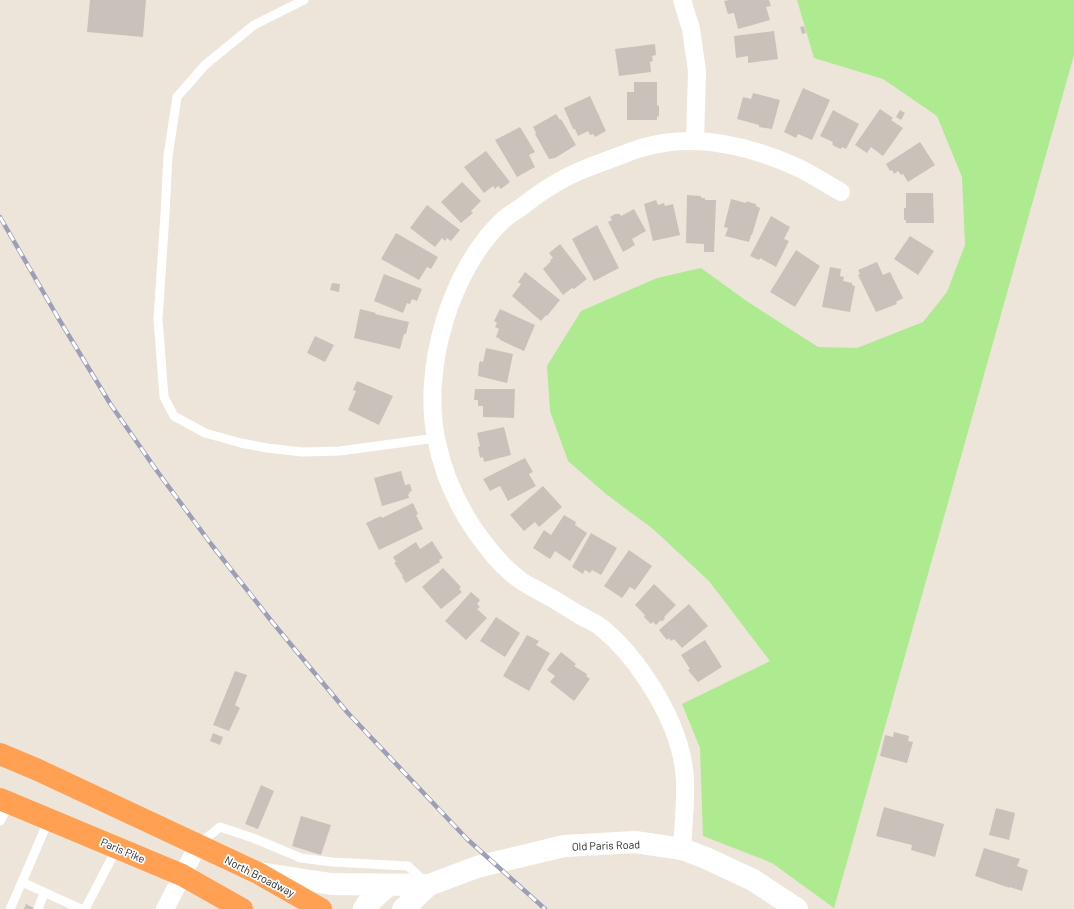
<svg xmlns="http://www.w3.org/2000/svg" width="1074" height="909" font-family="Barlow,sans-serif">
<rect width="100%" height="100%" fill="#eee5da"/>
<path fill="#adea90" d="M 797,0 L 1074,0 L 1074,55 L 834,908 L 772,863 L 703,836 L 700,748 L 682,704 L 770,661 L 709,581 L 653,529 L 606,494 L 568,461 L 550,411 L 547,366 L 581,311 L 657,278 L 701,268 L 748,302 L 818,347 L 857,348 L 923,322 L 947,292 L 965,245 L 962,177 L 937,116 L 883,79 L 814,58 Z"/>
<path fill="#c9c2ba" d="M 90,0 L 146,0 L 143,37 L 87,32 Z
M 729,0 L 769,0 L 771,6 L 766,7 L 770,20 L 738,29 L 734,13 L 728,14 L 727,11 L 724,1 Z
M 804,26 L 806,33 L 802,34 L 800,27 Z
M 774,31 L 778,59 L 748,63 L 748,56 L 736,58 L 734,36 Z
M 655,44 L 656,55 L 652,56 L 653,61 L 650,62 L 651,72 L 619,76 L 615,49 Z
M 634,82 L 657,82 L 657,105 L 659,106 L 659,117 L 657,116 L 657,120 L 627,120 L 627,92 L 634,92 Z
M 803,88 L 830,100 L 812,140 L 798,134 L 796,138 L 784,132 Z
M 753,93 L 780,100 L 772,129 L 759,127 L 759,125 L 737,119 L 743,97 L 751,99 Z
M 590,96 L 606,131 L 595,137 L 593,134 L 590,135 L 588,131 L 578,136 L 575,129 L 573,129 L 564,108 Z
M 880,109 L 893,118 L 891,120 L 903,128 L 883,156 L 871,147 L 867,153 L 855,145 Z
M 833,110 L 859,124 L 846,149 L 842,147 L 841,149 L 834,146 L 832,144 L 833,142 L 820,136 Z
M 900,110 L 905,113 L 901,120 L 896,117 Z
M 556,114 L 560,120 L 561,119 L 576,145 L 555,158 L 549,159 L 535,134 L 536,133 L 533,127 Z
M 520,127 L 535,152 L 529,155 L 535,167 L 517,177 L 495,140 Z
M 920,142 L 935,165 L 908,182 L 903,174 L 901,175 L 898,171 L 894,174 L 892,170 L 890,171 L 886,164 Z
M 486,151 L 510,182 L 501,189 L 498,186 L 495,189 L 493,186 L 484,193 L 464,167 Z
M 462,182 L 481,201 L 471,211 L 473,213 L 461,223 L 441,202 Z
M 906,193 L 933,193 L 934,223 L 906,223 L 906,220 L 904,220 L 904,208 L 906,208 Z
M 687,195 L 701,196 L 701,198 L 705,198 L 705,200 L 716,200 L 714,252 L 704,252 L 704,244 L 686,243 Z
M 731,199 L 746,203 L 747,201 L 752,203 L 756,204 L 756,206 L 760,208 L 752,235 L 751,235 L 749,242 L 725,236 L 728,228 L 724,227 Z
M 656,200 L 658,205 L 664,203 L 665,206 L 673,204 L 680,235 L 653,241 L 644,204 Z
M 427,205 L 460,230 L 451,241 L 447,238 L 445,241 L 442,238 L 435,247 L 410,228 Z
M 634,209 L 646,231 L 632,239 L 635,245 L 623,252 L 608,222 L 612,220 L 610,217 L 615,214 L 620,214 L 621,216 Z
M 771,216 L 790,227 L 784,239 L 789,241 L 776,267 L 760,258 L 759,260 L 750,256 Z
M 597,225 L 619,268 L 594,281 L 572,239 Z
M 396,233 L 438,257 L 431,269 L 427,267 L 419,280 L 381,259 Z
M 910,236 L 934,251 L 918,275 L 894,259 Z
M 560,244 L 587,279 L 574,289 L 572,288 L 563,295 L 543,269 L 551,261 L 550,260 L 553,258 L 549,253 Z
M 796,250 L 820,266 L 795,307 L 770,292 Z
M 877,262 L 883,275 L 890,272 L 903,298 L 896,302 L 897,304 L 876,312 L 858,275 L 860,274 L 858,270 Z
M 830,267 L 841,269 L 840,276 L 844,277 L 843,281 L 852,283 L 852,285 L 855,286 L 850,312 L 822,307 Z
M 525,272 L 560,300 L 547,316 L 546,315 L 541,321 L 512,296 L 521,284 L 518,282 Z
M 384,274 L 422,289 L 417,301 L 412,299 L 410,304 L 407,303 L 403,313 L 374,301 Z
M 332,283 L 340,284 L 339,292 L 330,290 Z
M 360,309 L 376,313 L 375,314 L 409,322 L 406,334 L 404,334 L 400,349 L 354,338 Z
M 500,309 L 535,325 L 524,351 L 500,340 L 500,339 L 496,337 L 499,329 L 495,327 L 497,323 L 494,321 Z
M 315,336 L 334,345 L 325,362 L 307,353 Z
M 486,348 L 513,354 L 507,383 L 478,376 L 479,364 L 480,361 L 483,362 Z
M 357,381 L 393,396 L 379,425 L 348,410 L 356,391 L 353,390 Z
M 475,389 L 515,389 L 514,418 L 483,417 L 483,406 L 478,406 L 478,400 L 474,400 Z
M 504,427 L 511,455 L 484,462 L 483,457 L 480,458 L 478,448 L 478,447 L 480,446 L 477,433 Z
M 525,458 L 533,472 L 529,474 L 536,486 L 508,501 L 500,486 L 490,491 L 483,479 Z
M 401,471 L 405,485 L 410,484 L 412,491 L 409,492 L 410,494 L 408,494 L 409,498 L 382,506 L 374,478 Z
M 543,486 L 562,507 L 539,527 L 535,522 L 524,531 L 510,515 Z
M 413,503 L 418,514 L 416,515 L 423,529 L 379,550 L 366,523 L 381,516 L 382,518 Z
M 564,515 L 576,522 L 575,525 L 587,533 L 570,561 L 555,551 L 550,559 L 533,548 L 544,530 L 551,535 Z
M 591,533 L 617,548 L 601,575 L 592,570 L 590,573 L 585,570 L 583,574 L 572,567 Z
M 432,541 L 443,558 L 439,560 L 440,562 L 406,583 L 402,577 L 403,576 L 394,563 L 396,562 L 393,557 L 416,542 L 420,549 Z
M 629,550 L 652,566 L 635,590 L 630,587 L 622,598 L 604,586 Z
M 443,568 L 461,587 L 459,589 L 462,592 L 441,609 L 422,587 Z
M 654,584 L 676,605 L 664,617 L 665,618 L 662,622 L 661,620 L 656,625 L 653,622 L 651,624 L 644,617 L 645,615 L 635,605 Z
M 471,592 L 480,600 L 477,604 L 480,607 L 477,609 L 487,618 L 466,640 L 445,621 Z
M 689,604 L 708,626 L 682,648 L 674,639 L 671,641 L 669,638 L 667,640 L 659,630 Z
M 496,617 L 520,633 L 505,657 L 480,641 Z
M 527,635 L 539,641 L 536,645 L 550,653 L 529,691 L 503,676 Z
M 705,640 L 722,667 L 698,682 L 691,674 L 688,670 L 690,669 L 681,655 Z
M 561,652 L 576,664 L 574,666 L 587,674 L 586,676 L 590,679 L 574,701 L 550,682 L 555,676 L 547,670 Z
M 235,671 L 247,675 L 235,705 L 240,708 L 229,731 L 213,725 Z
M 894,732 L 909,736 L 908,741 L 913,742 L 907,763 L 880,756 L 885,735 L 893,737 Z
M 213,733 L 223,737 L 220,745 L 210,741 Z
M 261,785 L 274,791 L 258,829 L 245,824 Z
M 884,807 L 944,824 L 935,857 L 911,850 L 912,845 L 876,836 Z
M 996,808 L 1015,813 L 1009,840 L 989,835 Z
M 301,816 L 331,825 L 321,855 L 292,846 Z
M 984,848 L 1020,859 L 1017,866 L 1028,870 L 1022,891 L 1010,887 L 1010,888 L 975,876 Z
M 26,904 L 36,909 L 24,909 Z"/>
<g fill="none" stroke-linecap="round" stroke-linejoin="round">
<path stroke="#fff" stroke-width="9" d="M 304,0 L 254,25 L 205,65 L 177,97 L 168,156 L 165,214 L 158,319 L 164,397 L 174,416 L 205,433 L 241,443 L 267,448 L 302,452 L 340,451 L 436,438
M 49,819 L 22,882 L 81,909
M 0,821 L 10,803
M 199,844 L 220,827 L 253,838 L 301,858 L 332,862 L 408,866 L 425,882
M 10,909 L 22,882
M 38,909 L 44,893
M 85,909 L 117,848"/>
<path stroke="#fff" stroke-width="18" d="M 682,0 L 691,29 L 697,71 L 695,141
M 682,849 C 683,827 686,804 685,782 C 684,746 666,708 646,678 C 634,660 619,642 602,628 C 595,622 586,619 578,614 C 566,607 556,600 544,594 C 536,589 527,585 520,580 C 508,571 497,560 488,548 C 462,516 444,479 436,438 C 422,368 450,271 502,221 C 507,216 514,212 520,208 C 539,193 560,179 582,170 C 594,165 606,161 619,156 C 627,153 636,149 645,147 C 694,133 746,145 792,165 C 809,172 825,183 841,192
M 165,909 L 198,845"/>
<path stroke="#fff" stroke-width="22" d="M 259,873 L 331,884 L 429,885 L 477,867 L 564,846 L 635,842 L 682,849 L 706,858 L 753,880 L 797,909
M 364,909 L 367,904 L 389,885
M 403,909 L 429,885"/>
<path stroke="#ffa053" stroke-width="22" d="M 0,754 L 38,770 L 258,873 L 321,909
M 0,799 L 182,875 L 242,909"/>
<defs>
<path id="rail" d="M 0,217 L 57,316 L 111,405 L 157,471 L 211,544 L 273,623 L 347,712 L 467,839 L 545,909"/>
</defs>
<use href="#rail" stroke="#9c9fb6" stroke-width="4.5"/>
<use href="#rail" stroke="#fff" stroke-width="3" stroke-dasharray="9" stroke-linecap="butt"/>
</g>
<g text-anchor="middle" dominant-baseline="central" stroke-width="3.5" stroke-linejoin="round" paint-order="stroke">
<g font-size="11" fill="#2a2a2a" stroke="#fff">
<text transform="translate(606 845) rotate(-2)">Old Paris Road</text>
<text transform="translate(123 850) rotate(23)">Paris Pike</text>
<text transform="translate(260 876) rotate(27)">North Broadway</text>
</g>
</g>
</svg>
